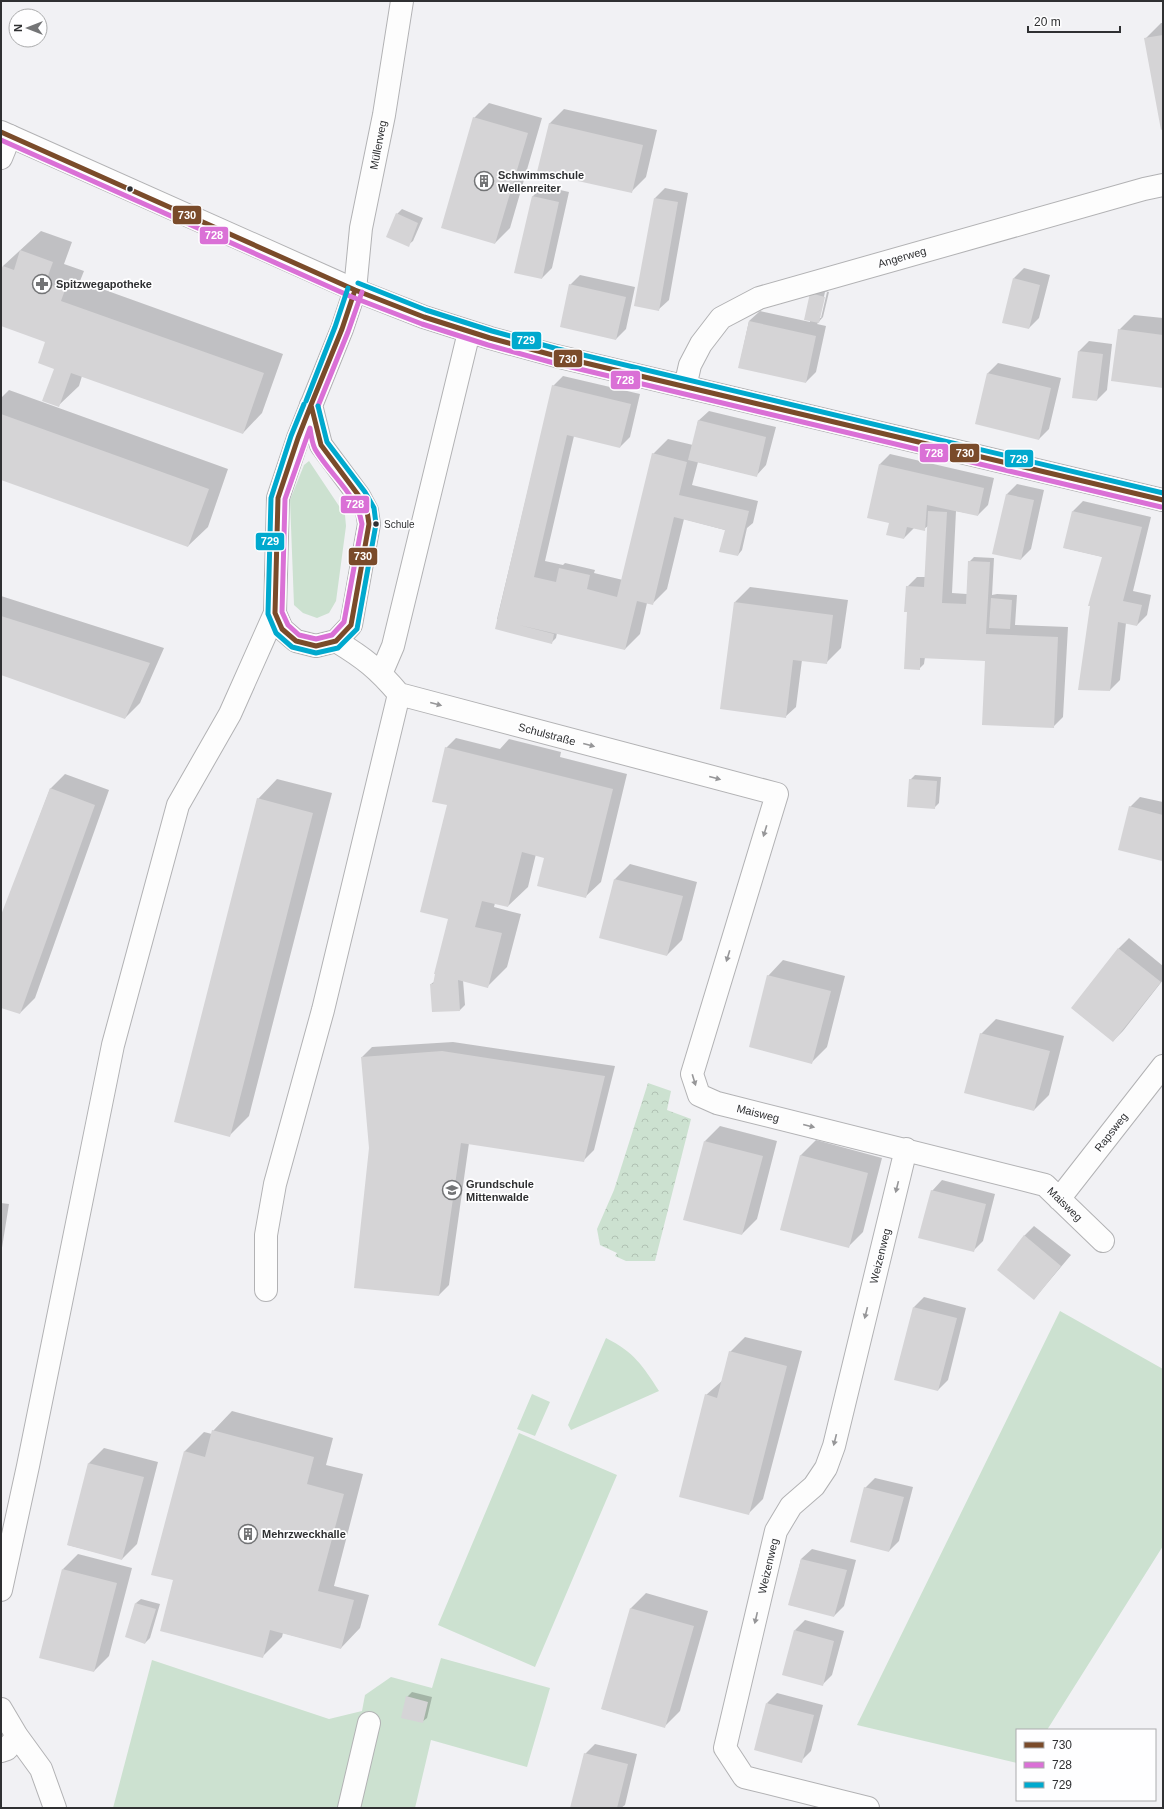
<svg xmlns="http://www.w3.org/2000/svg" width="1164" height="1809" font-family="Arial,sans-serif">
<defs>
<pattern id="park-crowns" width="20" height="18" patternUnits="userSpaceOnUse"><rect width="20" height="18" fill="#cce1d0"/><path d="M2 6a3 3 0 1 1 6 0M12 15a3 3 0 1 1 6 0" fill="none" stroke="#b0c1b3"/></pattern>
</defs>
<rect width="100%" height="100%" fill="#f1f1f4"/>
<path fill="#cce1d0" d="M 309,461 L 345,515 L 346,526 L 336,601 L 329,613 L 317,618 L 303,613 L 294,605 L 290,500 L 304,465 Z
M 1060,1311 L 1163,1369 L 1163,1546 L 1047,1730 L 1017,1730 L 1017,1763 L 857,1725 Z
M 606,1338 C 634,1352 643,1366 659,1391 L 571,1430 L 568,1425 Z
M 532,1394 L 550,1402 L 535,1436 L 517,1429 Z
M 519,1433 L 617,1475 L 535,1667 L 438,1625 Z
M 441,1658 L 550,1688 L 527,1767 L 431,1740 L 415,1808 L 113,1808 L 152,1660 L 329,1719 L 362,1711 L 365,1695 L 391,1677 L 432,1688 Z"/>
<path fill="url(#park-crowns)" d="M 648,1083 L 671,1091 L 667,1110 L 691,1119 L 655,1261 L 626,1261 L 615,1256 L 617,1253 L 600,1245 L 597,1229 L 614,1190 Z"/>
<path fill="#0003" fill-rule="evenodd" d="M 1161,23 L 1163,23 L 1163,128 L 1146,38 Z
M 489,103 L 542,118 L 510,228 L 495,243 L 474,118 Z
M 564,109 L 657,130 L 646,177 L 631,192 L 549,124 Z
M 543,186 L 569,192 L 552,268 L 542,278 L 516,272 L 533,196 Z
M 665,188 L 688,193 L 669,300 L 658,310 L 655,198 Z
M 402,209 L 423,218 L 413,241 L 408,245 L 397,214 Z
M 41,231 L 72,242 L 64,264 L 84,271 L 80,281 L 283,354 L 262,413 L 243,433 L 82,376 L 79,386 L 59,405 L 55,368 L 47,341 L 1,325 L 1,273 L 3,266 Z
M 1024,268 L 1050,275 L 1039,318 L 1029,328 L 1014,278 Z
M 580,275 L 635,287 L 626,329 L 616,339 L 570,285 Z
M 816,289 L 829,292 L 823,317 L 817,324 L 826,326 L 816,372 L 806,382 L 739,367 L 749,321 L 760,311 L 810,322 L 811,294 ZM 825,292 L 827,292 L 821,318 L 819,318 Z
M 1134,315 L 1163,318 L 1163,387 L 1119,330 Z
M 1089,341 L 1112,344 L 1107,390 L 1097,400 L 1073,397 L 1079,351 Z
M 998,363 L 1061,378 L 1049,429 L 1039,439 L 976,423 L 988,373 Z
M 563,376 L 640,394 L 630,437 L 620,447 L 574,436 L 545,561 L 563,565 L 565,563 L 595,570 L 594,573 L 623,580 L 653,454 L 668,439 L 693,445 L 698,421 L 709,411 L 776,427 L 766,465 L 756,476 L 698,462 L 692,485 L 758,501 L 753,523 L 747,528 L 742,550 L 738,555 L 725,530 L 684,519 L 667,589 L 652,604 L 647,603 L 640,634 L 625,649 L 557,633 L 556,638 L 551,643 L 497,619 L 553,386 Z
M 9,390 L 228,469 L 208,527 L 188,546 L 1,479 L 1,398 Z
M 890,454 L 994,478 L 988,505 L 978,515 L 956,511 L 952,593 L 967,594 L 969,562 L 974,557 L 994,558 L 992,595 L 997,594 L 1017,595 L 1015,625 L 1068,627 L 1063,717 L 1053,727 L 986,660 L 925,657 L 924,664 L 920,668 L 908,611 L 907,587 L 917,577 L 926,577 L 928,526 L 924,529 L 914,528 L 904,538 L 890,522 L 880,464 Z
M 1017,484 L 1044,490 L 1031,549 L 1021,559 L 994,553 L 1007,494 Z
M 1083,501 L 1151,517 L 1133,591 L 1151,595 L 1147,615 L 1137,625 L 1126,623 L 1120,680 L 1110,690 L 1103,557 L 1065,548 L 1073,511 Z
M 750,587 L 848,600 L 841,648 L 826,663 L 802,660 L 796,707 L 785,717 L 729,652 L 735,602 Z
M 1,596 L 164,648 L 140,703 L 125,718 L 1,674 Z
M 456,738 L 500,749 L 509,739 L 561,752 L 560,757 L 627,774 L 601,882 L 585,897 L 546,857 L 536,854 L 528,887 L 508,906 L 495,903 L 494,907 L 521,914 L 507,967 L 488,986 L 463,980 L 465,1005 L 460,1010 L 431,984 L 435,981 L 449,918 L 446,748 Z
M 65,774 L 109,790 L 35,998 L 20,1013 L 1,1007 L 1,918 L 50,789 Z
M 915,775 L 941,777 L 939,803 L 934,808 L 910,780 Z
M 277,779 L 332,793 L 249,1116 L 230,1135 L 258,799 Z
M 1140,797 L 1163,802 L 1162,860 L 1120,849 L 1130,807 Z
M 630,864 L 697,882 L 682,940 L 667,955 L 600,937 L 615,879 Z
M 1129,938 L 1163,966 L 1163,980 L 1123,1031 L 1113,1041 L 1072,1008 L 1119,948 Z
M 783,960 L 845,976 L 827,1047 L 812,1062 L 768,976 Z
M 996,1019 L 1064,1036 L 1049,1095 L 1034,1110 L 981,1034 Z
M 453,1042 L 615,1066 L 594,1150 L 583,1161 L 469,1143 L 449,1285 L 439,1295 L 370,1148 L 362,1057 L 372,1047 Z
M 720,1126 L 777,1141 L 757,1219 L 742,1234 L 705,1141 Z
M 816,1140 L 882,1158 L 863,1232 L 848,1247 L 800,1156 Z
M 942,1180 L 995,1194 L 983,1241 L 973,1251 L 932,1191 Z
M 1,1203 L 9,1204 L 1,1254 Z
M 1034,1226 L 1071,1255 L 1034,1299 L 1024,1236 Z
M 924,1297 L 966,1308 L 948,1380 L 938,1390 L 914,1307 Z
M 745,1337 L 802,1351 L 763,1499 L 748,1514 L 706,1395 L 723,1380 L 730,1352 Z
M 232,1411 L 333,1438 L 326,1465 L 363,1474 L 334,1586 L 369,1595 L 360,1628 L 341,1648 L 283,1633 L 282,1637 L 262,1657 L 174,1580 L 185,1451 L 204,1432 L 212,1434 L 213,1431 Z
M 104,1448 L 158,1462 L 137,1544 L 122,1559 L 68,1545 L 89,1463 Z
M 875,1478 L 913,1487 L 899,1541 L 889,1551 L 865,1488 Z
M 812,1549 L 856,1560 L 844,1606 L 834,1616 L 790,1605 L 801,1559 Z
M 78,1554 L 132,1568 L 109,1656 L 94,1671 L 63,1569 Z
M 646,1593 L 708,1611 L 680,1711 L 665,1726 L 602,1709 L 631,1608 Z
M 141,1599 L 160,1604 L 150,1638 L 145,1643 L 136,1603 Z
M 805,1620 L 844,1631 L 832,1675 L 822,1685 L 795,1630 Z
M 412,1692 L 432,1697 L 427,1718 L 422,1722 L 407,1697 Z
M 777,1693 L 823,1705 L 811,1751 L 801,1761 L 767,1703 Z
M 595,1744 L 637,1754 L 625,1805 L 621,1808 L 571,1808 L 585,1754 Z"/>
<path fill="#d5d4d6" d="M 1163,35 L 1163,129 L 1161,130 L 1144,38 Z
M 473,117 L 528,133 L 495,244 L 441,228 Z
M 549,123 L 643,145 L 632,193 L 537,172 Z
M 532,196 L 559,202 L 542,279 L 514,273 Z
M 654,198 L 678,202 L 659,311 L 634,306 Z
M 396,213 L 418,223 L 409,247 L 386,237 Z
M 20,250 L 53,262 L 45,284 L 65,290 L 61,301 L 264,373 L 243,434 L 71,373 L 59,407 L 42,401 L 54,369 L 38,363 L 45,342 L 1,326 L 1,270 L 3,266 L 14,270 Z
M 1013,278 L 1040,285 L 1029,329 L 1002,323 Z
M 569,284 L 626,297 L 616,340 L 560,327 Z
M 810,293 L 825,297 L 819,323 L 804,320 Z
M 749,321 L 816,336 L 806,383 L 738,368 Z
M 1118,329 L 1163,335 L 1163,388 L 1111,381 Z
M 1078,351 L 1103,354 L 1097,401 L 1072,398 Z
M 987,373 L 1051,388 L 1039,440 L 975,424 Z
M 552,385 L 631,404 L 620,448 L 567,435 L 534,577 L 556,582 L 559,568 L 590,575 L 587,589 L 617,597 L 652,453 L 687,462 L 679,495 L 749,511 L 738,556 L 719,552 L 725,530 L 674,517 L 653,605 L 637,601 L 625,650 L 519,625 L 554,634 L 552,644 L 495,629 Z
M 1,414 L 209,489 L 188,547 L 1,480 Z
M 698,420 L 766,437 L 757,477 L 688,460 Z
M 879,464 L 984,488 L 978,516 L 927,505 L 925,531 L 907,527 L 904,539 L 886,535 L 889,523 L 867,518 Z
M 1006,494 L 1034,500 L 1021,560 L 992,554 Z
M 928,511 L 947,512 L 942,603 L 966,604 L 968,561 L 990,562 L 986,634 L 1058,637 L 1054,728 L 982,725 L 985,661 L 920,658 L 920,670 L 904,669 L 907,612 L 904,612 L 906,586 L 924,587 Z
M 1072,511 L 1142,527 L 1123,601 L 1142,605 L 1137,626 L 1118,622 L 1110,691 L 1078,690 L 1090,606 L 1088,606 L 1102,557 L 1063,548 Z
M 991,598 L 1012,600 L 1010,629 L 989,628 Z
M 734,602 L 833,615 L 827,664 L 793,660 L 786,718 L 720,709 Z
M 1,616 L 150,663 L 125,719 L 1,675 Z
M 445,747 L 613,789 L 586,898 L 537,886 L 544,858 L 522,852 L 508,907 L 482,901 L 475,927 L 502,933 L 488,988 L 458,980 L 460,1011 L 432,1012 L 430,984 L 433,984 L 435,974 L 434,974 L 448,919 L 420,912 L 447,805 L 432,802 Z
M 909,779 L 937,781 L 935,809 L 907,807 Z
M 50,788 L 95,805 L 20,1014 L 1,1008 L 1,915 Z
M 257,798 L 313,813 L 230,1137 L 174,1122 Z
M 1129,806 L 1163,815 L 1162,861 L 1118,850 Z
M 614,879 L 683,896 L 667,956 L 599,938 Z
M 1118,948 L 1161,982 L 1113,1042 L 1071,1008 Z
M 767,975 L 831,991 L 812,1064 L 749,1047 Z
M 980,1033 L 1050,1051 L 1034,1111 L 964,1093 Z
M 442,1051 L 605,1076 L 584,1162 L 461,1143 L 439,1296 L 354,1288 L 369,1148 L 361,1057 Z
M 704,1141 L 763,1156 L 742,1235 L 683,1220 Z
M 800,1155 L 868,1173 L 849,1248 L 780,1230 Z
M 931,1190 L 986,1204 L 974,1252 L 918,1238 Z
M 1024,1235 L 1061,1266 L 1034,1300 L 997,1270 Z
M 913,1307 L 957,1318 L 938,1391 L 894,1380 Z
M 729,1351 L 787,1366 L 749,1515 L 679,1497 L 705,1394 L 717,1398 Z
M 212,1430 L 314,1457 L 307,1484 L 344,1494 L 318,1591 L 354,1600 L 341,1649 L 270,1630 L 263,1658 L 160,1631 L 173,1580 L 151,1575 L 184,1451 L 205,1457 Z
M 88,1463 L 144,1477 L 122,1560 L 67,1545 Z
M 864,1487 L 904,1497 L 889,1552 L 850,1542 Z
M 801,1559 L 847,1570 L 834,1617 L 788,1605 Z
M 62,1569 L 117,1583 L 94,1672 L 39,1658 Z
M 135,1603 L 156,1609 L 145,1644 L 125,1637 Z
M 630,1608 L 694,1626 L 665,1728 L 601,1709 Z
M 794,1630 L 834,1641 L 823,1686 L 782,1675 Z
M 406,1696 L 428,1702 L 423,1723 L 401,1718 Z
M 766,1703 L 814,1715 L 802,1763 L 754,1750 Z
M 584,1753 L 628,1764 L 617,1808 L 570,1808 Z"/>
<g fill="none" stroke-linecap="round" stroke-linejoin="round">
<defs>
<path id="minor" d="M 1,158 L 10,136
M 685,387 L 690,365 L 701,344 L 721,318 L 759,298 L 1144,189 L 1163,185
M 311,405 L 321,445 L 359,496 L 367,511 L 369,524 L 351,625 L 336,641 L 316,646 L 296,641 L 282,629 L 275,613 L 278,498 L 298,438 L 342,329 L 355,290 L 361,228 L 384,115 L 402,1
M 336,641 C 364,658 378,669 399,694 L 777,794 L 692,1074 L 699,1095 L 717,1103 L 1045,1185 L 1103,1241
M 381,674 L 393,646 L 469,332
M 1059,1199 L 1163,1066
M 266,1290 L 266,1235 L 275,1184 L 323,1010 L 399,694
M 1,1590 L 28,1466 L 113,1045 L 178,805 L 230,714 L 275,613
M 1,1709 L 17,1736 L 41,1769 L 55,1808
M 1,1751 L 7,1749 L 17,1736
M 349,1808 L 369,1723
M 868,1808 L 744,1777 L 725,1748 L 776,1531 L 791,1506 L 814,1486 L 826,1468 L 834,1446 L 906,1149"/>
<path id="major" d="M 1,132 L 355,290 L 424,317 L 490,338 L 556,356 L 1163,500"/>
</defs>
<use href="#minor" stroke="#b2b2b4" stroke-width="24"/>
<use href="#major" stroke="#b2b2b4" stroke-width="24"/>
<use href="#minor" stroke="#fdfdfd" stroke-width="22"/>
<use href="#major" stroke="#fdfdfd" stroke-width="22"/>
<defs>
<path id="bus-1" d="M 1,132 L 355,290 L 424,317 L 490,338 L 556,356 L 1163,500
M 311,405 L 321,445 L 359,496 L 367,511 L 369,524 L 351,625 L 336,641 L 316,646 L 296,641 L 282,629 L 275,613 L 278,498 L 298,438 Z
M 311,405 L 342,329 L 355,290"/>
<path id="bus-2" d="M 1,140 L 352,297 L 422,324 L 488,345 L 554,363 L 1161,507
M 318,406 L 348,332 L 362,292
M 310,428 C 311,435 312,443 315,449 C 330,475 357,494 362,524 L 344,622 L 332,635 L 316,639 L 299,635 L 288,625 L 282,612 L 285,499 Z"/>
<path id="bus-3" d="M 358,283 L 426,310 L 492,331 L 558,349 L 1163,493
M 306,401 L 335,327 L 348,288
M 304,404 L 291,436 L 271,498 L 268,614 L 276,633 L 292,647 L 316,653 L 338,648 L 357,629 L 376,524 L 374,508 L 365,492 L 327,442 L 318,406"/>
</defs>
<use href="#bus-1" stroke="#fefeff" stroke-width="8"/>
<use href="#bus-2" stroke="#fefeff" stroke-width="8"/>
<use href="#bus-3" stroke="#fefeff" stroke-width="8"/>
<use href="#bus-1" stroke="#7a4b2a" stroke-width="5"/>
<use href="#bus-2" stroke="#da70d6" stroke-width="5"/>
<use href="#bus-3" stroke="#00a9ce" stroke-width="5"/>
</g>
<defs><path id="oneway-solid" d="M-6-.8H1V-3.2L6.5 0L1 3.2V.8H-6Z"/></defs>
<g fill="#969698">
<use href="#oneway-solid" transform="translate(436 704) rotate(15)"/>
<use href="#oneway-solid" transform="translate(589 745) rotate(15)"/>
<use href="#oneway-solid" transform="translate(715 778) rotate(15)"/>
<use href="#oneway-solid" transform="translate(765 831) rotate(107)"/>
<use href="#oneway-solid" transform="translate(728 956) rotate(107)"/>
<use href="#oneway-solid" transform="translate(694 1080) rotate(73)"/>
<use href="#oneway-solid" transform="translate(809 1126) rotate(14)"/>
<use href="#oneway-solid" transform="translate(897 1187) rotate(104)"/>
<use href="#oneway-solid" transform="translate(866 1313) rotate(104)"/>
<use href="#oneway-solid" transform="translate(835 1440) rotate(104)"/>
<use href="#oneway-solid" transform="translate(756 1618) rotate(103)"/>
</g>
<defs>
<symbol id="building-ring" viewBox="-11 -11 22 22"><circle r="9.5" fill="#fefeff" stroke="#737476" stroke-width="1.5"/><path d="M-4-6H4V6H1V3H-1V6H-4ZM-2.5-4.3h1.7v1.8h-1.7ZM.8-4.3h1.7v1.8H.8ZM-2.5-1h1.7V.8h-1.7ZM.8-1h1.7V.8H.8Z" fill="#737476"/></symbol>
<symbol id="pharmacy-ring" viewBox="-11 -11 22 22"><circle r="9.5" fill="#fefeff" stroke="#737476" stroke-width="1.5"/><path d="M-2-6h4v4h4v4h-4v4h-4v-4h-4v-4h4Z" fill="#737476"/></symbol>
<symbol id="school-ring" viewBox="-11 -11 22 22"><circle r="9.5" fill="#fefeff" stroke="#737476" stroke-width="1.5"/><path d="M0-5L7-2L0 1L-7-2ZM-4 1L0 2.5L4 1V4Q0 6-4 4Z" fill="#737476"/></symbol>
</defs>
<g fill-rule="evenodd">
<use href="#building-ring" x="473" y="170" width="22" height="22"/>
<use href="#pharmacy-ring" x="31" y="273" width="22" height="22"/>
<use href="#school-ring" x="441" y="1179" width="22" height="22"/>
<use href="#building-ring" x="237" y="1523" width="22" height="22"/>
</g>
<g fill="#2f3032" stroke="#fefeff" stroke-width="1.5">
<circle cx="130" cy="189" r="3.5"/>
<circle cx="376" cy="524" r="3.5"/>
</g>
<g text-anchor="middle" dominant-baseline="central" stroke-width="3.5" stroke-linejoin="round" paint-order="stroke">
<g font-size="10" fill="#2f3032" stroke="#fefeff" text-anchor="start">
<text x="384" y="524">Schule</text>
</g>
<g font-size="11" fill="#2f3032" stroke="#fefeff">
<text transform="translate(378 145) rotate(-79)">Müllerweg</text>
<text transform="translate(902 257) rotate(-16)">Angerweg</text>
<text transform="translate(547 734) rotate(15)">Schulstraße</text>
<text transform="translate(758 1113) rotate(14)">Maisweg</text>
<text transform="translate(1111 1132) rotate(-52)">Rapsweg</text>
<text transform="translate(1065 1204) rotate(44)">Maisweg</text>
<text transform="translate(880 1256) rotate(-76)">Weizenweg</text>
<text transform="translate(768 1566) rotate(-77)">Weizenweg</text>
</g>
<g font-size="11" font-weight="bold" fill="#2f3032" stroke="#fefeff" text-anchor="start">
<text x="498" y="175">Schwimmschule<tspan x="498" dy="13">Wellenreiter</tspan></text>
<text x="56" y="284">Spitzwegapotheke</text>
<text x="466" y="1184">Grundschule<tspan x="466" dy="13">Mittenwalde</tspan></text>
<text x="262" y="1534">Mehrzweckhalle</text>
</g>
</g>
<g stroke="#fefeff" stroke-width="1.5">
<rect x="172" y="205" width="30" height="20" rx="4" fill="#7a4b2a"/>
<rect x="199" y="226" width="30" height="19" rx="4" fill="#da70d6"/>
<rect x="511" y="331" width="31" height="19" rx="4" fill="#00a9ce"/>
<rect x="553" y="349" width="30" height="19" rx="4" fill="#7a4b2a"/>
<rect x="610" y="370" width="31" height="20" rx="4" fill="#da70d6"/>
<rect x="949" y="443" width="31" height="20" rx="4" fill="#7a4b2a"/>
<rect x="919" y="443" width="30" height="20" rx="4" fill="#da70d6"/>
<rect x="1004" y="449" width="30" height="19" rx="4" fill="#00a9ce"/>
<rect x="340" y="495" width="30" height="19" rx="4" fill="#da70d6"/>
<rect x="255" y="532" width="30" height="19" rx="4" fill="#00a9ce"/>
<rect x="348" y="547" width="30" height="19" rx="4" fill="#7a4b2a"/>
</g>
<g font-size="11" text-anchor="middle" font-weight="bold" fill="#fff">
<text x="187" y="219">730</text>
<text x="214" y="239">728</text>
<text x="526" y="344">729</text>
<text x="568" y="363">730</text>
<text x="625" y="384">728</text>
<text x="965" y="457">730</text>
<text x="934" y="457">728</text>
<text x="1019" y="463">729</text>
<text x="355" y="508">728</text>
<text x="270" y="545">729</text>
<text x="363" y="560">730</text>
</g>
<rect width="1164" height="1809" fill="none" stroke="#2f3032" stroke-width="4"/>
<rect x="1016" y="1729" width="140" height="72" fill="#fefeff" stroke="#abacad"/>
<rect x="1024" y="1742" width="20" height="6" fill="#7a4b2a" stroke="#abacad"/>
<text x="1052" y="1749" font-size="12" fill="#2f3032">730</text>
<rect x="1024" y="1762" width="20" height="6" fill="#da70d6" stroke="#abacad"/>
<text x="1052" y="1769" font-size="12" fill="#2f3032">728</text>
<rect x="1024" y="1782" width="20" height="6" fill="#00a9ce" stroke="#abacad"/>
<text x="1052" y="1789" font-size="12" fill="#2f3032">729</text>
<g transform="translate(28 28) rotate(270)"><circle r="19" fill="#fefeff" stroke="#abacad"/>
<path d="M0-3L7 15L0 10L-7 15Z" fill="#737476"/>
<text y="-6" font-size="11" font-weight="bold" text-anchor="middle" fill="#2f3032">N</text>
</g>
<path d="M1028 26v6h92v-6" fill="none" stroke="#2f3032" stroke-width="2"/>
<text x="1034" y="26" font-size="12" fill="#2f3032" stroke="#fefeff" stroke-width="3" paint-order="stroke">20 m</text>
</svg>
